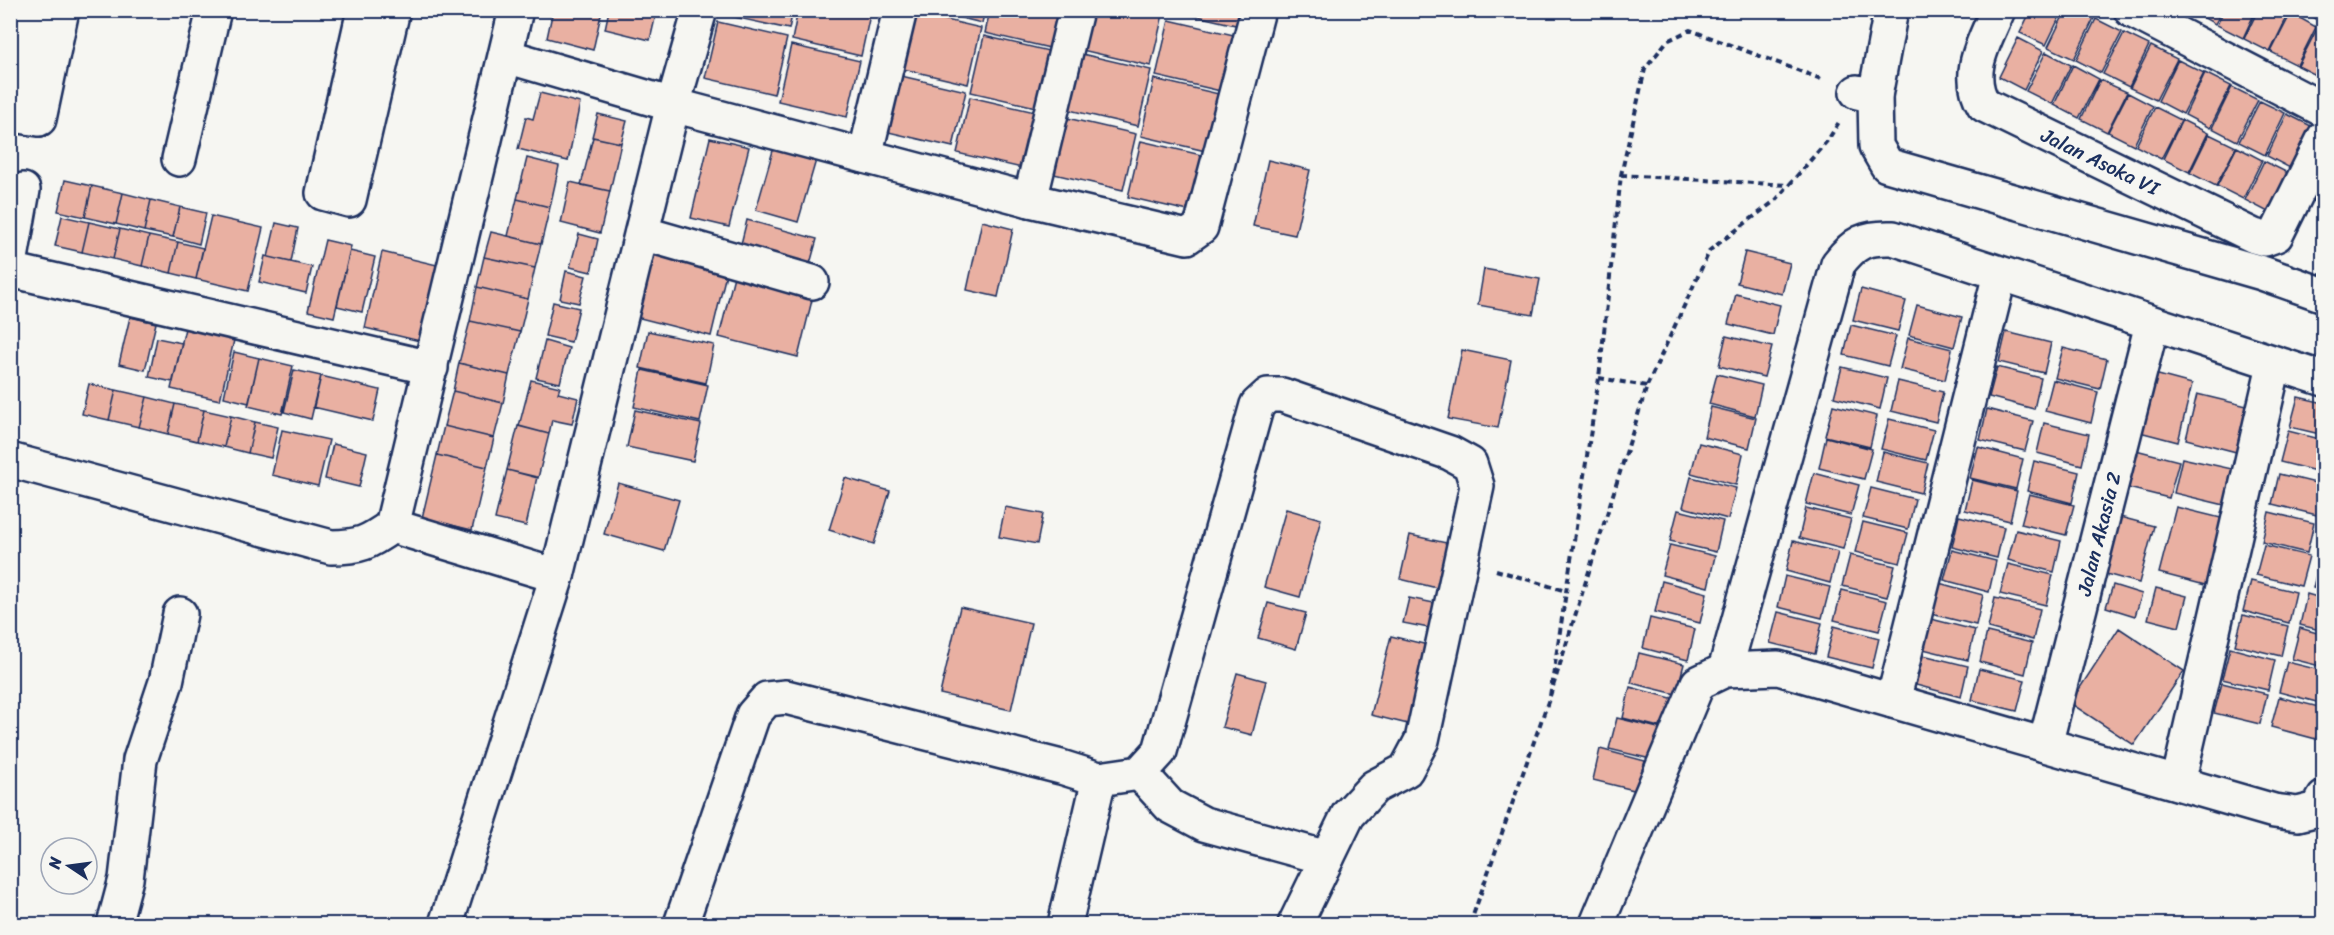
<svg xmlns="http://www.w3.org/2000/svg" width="2334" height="935" font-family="Sriracha,sans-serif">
<rect width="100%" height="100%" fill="#f6f6f2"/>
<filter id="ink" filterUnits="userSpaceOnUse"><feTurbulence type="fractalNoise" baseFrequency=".0167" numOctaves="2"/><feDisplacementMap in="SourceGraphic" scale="12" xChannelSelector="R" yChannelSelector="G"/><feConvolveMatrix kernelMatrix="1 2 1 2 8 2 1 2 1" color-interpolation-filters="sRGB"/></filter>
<g filter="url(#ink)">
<path fill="#e9b0a2" stroke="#1b2f5e" stroke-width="1.5" d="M 553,10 L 602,10 L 593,50 L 547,38 Z
M 609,10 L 657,10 L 650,40 L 605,29 Z
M 720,10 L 793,10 L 789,29 L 720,14 Z
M 798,10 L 871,10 L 861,56 L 792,40 Z
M 929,10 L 985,10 L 982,23 Z
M 990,10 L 1063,10 L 1054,49 L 985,33 Z
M 1092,10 L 1164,10 L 1151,66 L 1082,50 Z
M 1171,10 L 1244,10 L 1240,26 Z
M 2031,10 L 2063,10 L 2046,45 L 2020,33 Z
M 2066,10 L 2079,10 L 2094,18 L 2074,59 L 2048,47 Z
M 2190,10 L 2222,10 L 2215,24 Z
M 2224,10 L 2256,10 L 2243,38 L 2217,25 Z
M 2258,10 L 2289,13 L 2270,52 L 2244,39 Z
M 2299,10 L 2324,10 L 2324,12 L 2319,21 Z
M 912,12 L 981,28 L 968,84 L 899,68 Z
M 2291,13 L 2316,27 L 2297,65 L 2271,52 Z
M 2096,19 L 2122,32 L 2101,73 L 2076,60 Z
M 1169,20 L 1238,36 L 1225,92 L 1156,76 Z
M 718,22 L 787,38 L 774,94 L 705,78 Z
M 2318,27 L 2324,30 L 2324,79 L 2298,66 Z
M 2124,33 L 2149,45 L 2129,87 L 2103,74 Z
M 984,36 L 1053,52 L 1040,108 L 971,92 Z
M 2018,38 L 2043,51 L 2024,90 L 1999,77 Z
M 791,45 L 860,61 L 847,117 L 778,101 Z
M 2151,46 L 2177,59 L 2156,100 L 2130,88 Z
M 2046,52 L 2071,65 L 2052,104 L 2026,91 Z
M 1082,54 L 1151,70 L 1138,126 L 1069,110 Z
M 2178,60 L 2204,73 L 2183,114 L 2158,101 Z
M 2073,65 L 2099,79 L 2079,118 L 2054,105 Z
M 2205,73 L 2231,86 L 2210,128 L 2185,115 Z
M 897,75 L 966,91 L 953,147 L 884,131 Z
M 1154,79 L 1223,95 L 1210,152 L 1141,136 Z
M 2100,80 L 2127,92 L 2107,132 L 2081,119 Z
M 2232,87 L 2258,100 L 2237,141 L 2212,128 Z
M 540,93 L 580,103 L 568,161 L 518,149 L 526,117 L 533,119 Z
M 2128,93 L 2153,106 L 2134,145 L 2108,132 Z
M 970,97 L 1039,113 L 1026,169 L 957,153 Z
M 2260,101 L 2285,113 L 2265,155 L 2239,142 Z
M 2155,107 L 2181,120 L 2161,159 L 2136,146 Z
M 598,114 L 627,121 L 621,143 L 592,137 Z
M 2287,114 L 2313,127 L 2292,169 L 2267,156 Z
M 1067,118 L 1136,134 L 1123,190 L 1054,174 Z
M 2182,120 L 2208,133 L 2189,172 L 2163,159 Z
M 2209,134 L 2236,147 L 2216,186 L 2190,173 Z
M 593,137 L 621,143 L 610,191 L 581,185 Z
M 710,138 L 749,147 L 729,227 L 691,218 Z
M 1141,141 L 1210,157 L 1197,213 L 1128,197 Z
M 774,147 L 816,160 L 798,222 L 756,210 Z
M 2237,147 L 2262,160 L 2243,199 L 2217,186 Z
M 527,158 L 559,166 L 550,207 L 517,199 Z
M 1268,160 L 1310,170 L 1295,235 L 1253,226 Z
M 2264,161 L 2290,174 L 2270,213 L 2245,200 Z
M 65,180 L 92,186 L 85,217 L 58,211 Z
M 570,182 L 610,191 L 600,233 L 561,223 Z
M 92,186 L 123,193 L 116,224 L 85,217 Z
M 123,193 L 151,200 L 144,231 L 116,224 Z
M 517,199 L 550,207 L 541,244 L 508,236 Z
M 151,200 L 180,207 L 173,237 L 144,231 Z
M 180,207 L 206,213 L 199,244 L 173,237 Z
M 62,216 L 89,222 L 82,252 L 55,246 Z
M 211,216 L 263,228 L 248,291 L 196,279 Z
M 747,220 L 817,239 L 808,271 L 739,252 Z
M 982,221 L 1013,229 L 998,297 L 967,290 Z
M 89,222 L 120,229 L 113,259 L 82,252 Z
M 276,223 L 298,228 L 291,262 L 268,257 Z
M 120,229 L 149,236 L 142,266 L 113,259 Z
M 491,232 L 541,244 L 535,268 L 484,257 Z
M 579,234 L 598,239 L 591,272 L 570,267 Z
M 149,236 L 178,242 L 171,273 L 142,266 Z
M 325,240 L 351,246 L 334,317 L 308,311 Z
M 178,242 L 203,248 L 196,279 L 171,273 Z
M 350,251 L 375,257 L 362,312 L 337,306 Z
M 647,251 L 727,270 L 711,336 L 632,316 Z
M 382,252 L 437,265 L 420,341 L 365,328 Z
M 1745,252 L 1790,263 L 1782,294 L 1737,283 Z
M 265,256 L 312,267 L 306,293 L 259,282 Z
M 484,257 L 535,268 L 528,299 L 477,287 Z
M 1484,269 L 1540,279 L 1533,315 L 1478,305 Z
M 566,271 L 586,276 L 579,303 L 560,299 Z
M 735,272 L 814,292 L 798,357 L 719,337 Z
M 477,287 L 528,299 L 520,332 L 470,321 Z
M 1861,289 L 1906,301 L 1898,331 L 1853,320 Z
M 1736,294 L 1780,305 L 1773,335 L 1728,324 Z
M 553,302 L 579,308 L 571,342 L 545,336 Z
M 1917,305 L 1962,317 L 1954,347 L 1909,335 Z
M 130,317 L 156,323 L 145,370 L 119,364 Z
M 470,321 L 520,332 L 509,375 L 459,363 Z
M 186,324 L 235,336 L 220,400 L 171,389 Z
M 1851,325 L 1896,336 L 1888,366 L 1844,355 Z
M 648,331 L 714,345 L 706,383 L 640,368 Z
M 2006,332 L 2051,343 L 2044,373 L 1999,362 Z
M 1726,336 L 1772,347 L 1764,377 L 1719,366 Z
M 157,338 L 182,343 L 173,382 L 149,377 Z
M 1908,338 L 1952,349 L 1945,380 L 1900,369 Z
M 545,341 L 569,348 L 560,383 L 536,378 Z
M 2063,348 L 2107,359 L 2100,389 L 2055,378 Z
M 1462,350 L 1511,360 L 1498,428 L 1448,419 Z
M 234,352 L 259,358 L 249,403 L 224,397 Z
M 259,358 L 293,366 L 282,414 L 248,406 Z
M 459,363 L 509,375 L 503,403 L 453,391 Z
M 1842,367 L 1887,378 L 1880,409 L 1834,397 Z
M 1997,367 L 2041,378 L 2034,409 L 1989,397 Z
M 294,370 L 321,376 L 311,419 L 284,412 Z
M 642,370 L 708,385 L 700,422 L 634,407 Z
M 2147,372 L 2192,384 L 2178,442 L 2132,430 Z
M 1717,374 L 1762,385 L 1755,416 L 1709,404 Z
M 321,376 L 380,390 L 373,421 L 313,407 Z
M 531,380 L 560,387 L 558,393 L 578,398 L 572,424 L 552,420 L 549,434 L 519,426 Z
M 2053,380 L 2098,392 L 2091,423 L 2045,411 Z
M 1898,381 L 1943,392 L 1936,422 L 1891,411 Z
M 89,384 L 116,390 L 109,420 L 82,414 Z
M 116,390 L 147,397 L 139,427 L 109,420 Z
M 453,391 L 503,403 L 494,438 L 444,426 Z
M 2197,394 L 2255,408 L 2244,454 L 2186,439 Z
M 147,397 L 175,404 L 168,434 L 139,427 Z
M 2298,397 L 2324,403 L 2324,435 L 2290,427 Z
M 175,404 L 204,410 L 197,441 L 168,434 Z
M 1833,405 L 1877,416 L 1870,447 L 1825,436 Z
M 1711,407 L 1756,418 L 1749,448 L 1704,437 Z
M 1987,409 L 2033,421 L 2025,451 L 1980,440 Z
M 204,410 L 231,416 L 224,447 L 197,441 Z
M 635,410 L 701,424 L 693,461 L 627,447 Z
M 231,416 L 255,422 L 248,453 L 224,447 Z
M 1889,419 L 1934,430 L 1926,460 L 1881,449 Z
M 255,422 L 278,427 L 271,458 L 248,453 Z
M 2044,423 L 2089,434 L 2082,465 L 2037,453 Z
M 444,426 L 494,438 L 487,467 L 437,455 Z
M 518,426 L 549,434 L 538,478 L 507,470 Z
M 282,430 L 329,440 L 318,486 L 272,475 Z
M 2288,431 L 2324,440 L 2324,473 L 2280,462 Z
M 1826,437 L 1872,449 L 1864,479 L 1819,468 Z
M 1699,443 L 1743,454 L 1736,485 L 1691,473 Z
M 333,444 L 367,452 L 359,487 L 325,479 Z
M 1978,447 L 2023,459 L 2016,489 L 1970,478 Z
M 2124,447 L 2179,461 L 2169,498 L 2116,485 Z
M 1883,452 L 1928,463 L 1921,493 L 1876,482 Z
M 437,455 L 487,467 L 472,530 L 422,518 Z
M 2182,458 L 2241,471 L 2233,507 L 2174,493 Z
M 2034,461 L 2079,472 L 2072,503 L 2027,491 Z
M 507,470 L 537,477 L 526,526 L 495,519 Z
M 1814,473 L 1859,485 L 1851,515 L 1806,504 Z
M 2279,474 L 2324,485 L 2317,515 L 2272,504 Z
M 1691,477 L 1736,488 L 1728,519 L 1683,507 Z
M 845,478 L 890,491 L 874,544 L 829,530 Z
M 1972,480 L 2017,491 L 2010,521 L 1965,510 Z
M 618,483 L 679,500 L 664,551 L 604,534 Z
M 1871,488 L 1915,499 L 1908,529 L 1863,518 Z
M 2029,494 L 2074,505 L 2066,535 L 2021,524 Z
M 1005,507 L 1043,514 L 1037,544 L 999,537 Z
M 2176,507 L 2225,519 L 2209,586 L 2159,573 Z
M 1806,508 L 1851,519 L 1843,549 L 1799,538 Z
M 1286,509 L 1321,519 L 1300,597 L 1264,587 Z
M 1678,510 L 1723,521 L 1716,552 L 1670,541 Z
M 2269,512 L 2314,523 L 2307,553 L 2262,542 Z
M 1959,516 L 2004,527 L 1997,558 L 1952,547 Z
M 2120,517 L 2154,526 L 2139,583 L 2106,574 Z
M 1863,522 L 1908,533 L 1900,563 L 1855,552 Z
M 2016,530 L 2061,541 L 2054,572 L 2008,560 Z
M 1410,535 L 1451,544 L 1441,589 L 1400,579 Z
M 1793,541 L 1838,552 L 1830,583 L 1786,571 Z
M 1670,545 L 1715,556 L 1708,587 L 1662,575 Z
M 2264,545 L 2309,556 L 2301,586 L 2256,575 Z
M 1952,550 L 1996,561 L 1989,592 L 1944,580 Z
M 1850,555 L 1895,566 L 1887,597 L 1842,586 Z
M 2320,558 L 2324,559 L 2324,591 L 2313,588 Z
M 2008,564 L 2053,575 L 2046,605 L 2000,594 Z
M 1785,576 L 1830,587 L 1822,618 L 1778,607 Z
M 1662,581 L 1707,593 L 1700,623 L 1655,612 Z
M 2251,581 L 2296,592 L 2289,623 L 2243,611 Z
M 1939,583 L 1983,595 L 1976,625 L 1931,614 Z
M 2113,585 L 2142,594 L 2135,616 L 2106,607 Z
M 2156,588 L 2187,596 L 2179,627 L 2148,619 Z
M 1842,590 L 1887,601 L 1879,631 L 1834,620 Z
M 2307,594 L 2324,599 L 2324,631 L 2300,625 Z
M 1409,598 L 1444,605 L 1439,630 L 1403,623 Z
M 1995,598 L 2040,609 L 2033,640 L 1988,628 Z
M 1268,603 L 1306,613 L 1296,649 L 1258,638 Z
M 960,607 L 1031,623 L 1011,710 L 940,694 Z
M 1778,612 L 1822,623 L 1815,654 L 1770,643 Z
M 2243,615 L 2288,626 L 2281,656 L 2235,645 Z
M 1650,618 L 1695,629 L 1688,660 L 1643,648 Z
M 1931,619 L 1975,630 L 1968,660 L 1923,649 Z
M 1834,626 L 1879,638 L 1872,668 L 1826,657 Z
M 2119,628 L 2184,671 L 2134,745 L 2070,703 Z
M 2300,628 L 2324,635 L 2324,667 L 2292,659 Z
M 1987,632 L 2032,643 L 2025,674 L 1980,662 Z
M 1391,636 L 1436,647 L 1416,726 L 1371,715 Z
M 2230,648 L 2275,660 L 2268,690 L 2222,679 Z
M 1639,653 L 1684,664 L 1676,694 L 1631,683 Z
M 1923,655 L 1968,666 L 1961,697 L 1916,685 Z
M 2287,662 L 2324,671 L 2324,704 L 2279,692 Z
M 1979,669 L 2025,680 L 2017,711 L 1972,700 Z
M 1237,673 L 1266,681 L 1252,735 L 1222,727 Z
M 2222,683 L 2267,694 L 2260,724 L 2214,713 Z
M 1630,687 L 1675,699 L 1667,729 L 1623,718 Z
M 2279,697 L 2323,708 L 2316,739 L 2271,727 Z
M 1617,718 L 1662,729 L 1655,760 L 1609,749 Z
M 1600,749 L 1645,761 L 1638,791 L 1593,780 Z"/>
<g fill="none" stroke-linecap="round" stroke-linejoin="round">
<defs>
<g id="minor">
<path d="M 36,10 L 13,115 L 39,119 L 62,10"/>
<path d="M 364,10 L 323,193 L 349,200 L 393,10"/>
<path id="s1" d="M 1998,10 C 1985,41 1964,73 1984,105 L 2254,236 L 2265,239 L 2276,235 L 2324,138"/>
<path d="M 2131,10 L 2324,110"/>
<path d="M 506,56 L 673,105 L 700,10"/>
<path d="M 1857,92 L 1875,96 L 1891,10"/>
<path d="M 1875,96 L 1876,146 L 1887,165 L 2262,273 L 2324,295"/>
<path d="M 865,156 L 900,10"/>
<path d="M 179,159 L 214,10"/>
<path d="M 1030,200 L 1076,10"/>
<path d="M 642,233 L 812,282"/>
<path d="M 10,264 L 23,190"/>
<path d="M 10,270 L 431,368"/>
<path d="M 10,460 L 331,547 C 360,547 368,543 392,526 L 516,10"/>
<path d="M 392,526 L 557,576"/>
<path d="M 1725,670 L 1838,264 C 1855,242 1865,237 1893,238 L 2324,379"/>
<path d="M 1893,701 L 2000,274"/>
<path id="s2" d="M 2045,745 L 2152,324"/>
<path d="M 1140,773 L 1170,806 L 1204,824 L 1327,858"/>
<path d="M 2178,783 L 2274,365"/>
<path d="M 114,924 L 126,879 L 140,760 L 166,682 L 180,614"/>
<path d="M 446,924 L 557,576 L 673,105 L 1030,200 L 1187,237 L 1201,227 L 1258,10"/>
<path d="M 681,924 L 753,715 L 767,699 L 786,697 L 1061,767 L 1099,779 L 1140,773 L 1160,751 L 1257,405 L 1268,395 L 1282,395 L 1450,453 L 1470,464 L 1477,486 L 1422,740 L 1406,770 L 1374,787 L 1348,815 L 1295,924"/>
<path d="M 1065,924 L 1099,779"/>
<path d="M 1597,924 L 1698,683 L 1725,670 L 1778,668 L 2274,811 L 2298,814 L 2318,809 L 2324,798"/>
</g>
</defs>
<use href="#minor" stroke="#1b2f5e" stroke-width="38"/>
<path stroke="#1b2f5e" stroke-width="4" stroke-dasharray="6 4.5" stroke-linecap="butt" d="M 1621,175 L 1788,185
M 1599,378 L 1647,386
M 1496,570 L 1566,591
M 1550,696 L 1599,378 L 1621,175 L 1645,69 L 1667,41 L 1690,30 L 1824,80
M 1470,924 L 1550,696 L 1647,386 L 1710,250 L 1776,200 L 1828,140 L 1839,122"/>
<use href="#minor" stroke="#f6f6f2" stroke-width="33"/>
</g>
</g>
<g text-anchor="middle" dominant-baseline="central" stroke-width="6" stroke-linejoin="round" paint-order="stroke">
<g font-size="20" fill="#1b2f5e" stroke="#f6f6f2">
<text stroke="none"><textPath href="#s1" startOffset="230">Jalan Asoka VI</textPath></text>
<text stroke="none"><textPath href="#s2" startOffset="218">Jalan Akasia 2</textPath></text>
</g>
</g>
<rect width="2334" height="935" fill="none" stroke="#f6f6f2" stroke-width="36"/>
<rect x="18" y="18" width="2298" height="899" fill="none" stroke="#1b2f5e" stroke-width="2" filter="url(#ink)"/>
<g transform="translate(69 866) rotate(283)"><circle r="28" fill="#f6f6f2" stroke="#9ea6b7" stroke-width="1.5"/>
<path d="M0-4.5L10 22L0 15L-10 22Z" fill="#1b2f5e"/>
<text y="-9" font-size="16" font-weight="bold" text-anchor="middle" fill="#1b2f5e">N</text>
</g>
</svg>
